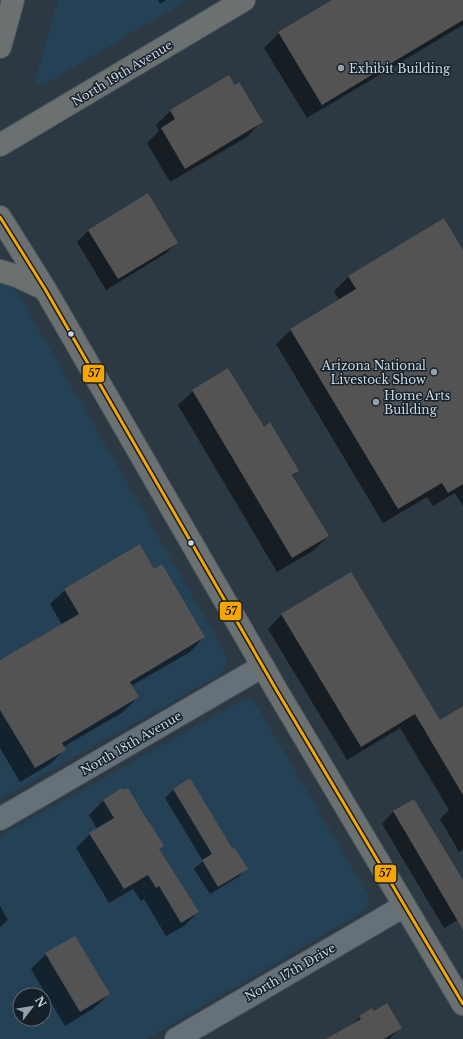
<svg xmlns="http://www.w3.org/2000/svg" width="463" height="1039" font-family="'Libre Baskerville',serif">
<rect width="100%" height="100%" fill="#2c3942"/>
<path fill="#244155" fill-rule="evenodd" d="M 58,0 L 188,0 L 45,84 L 38,85 L 35,81 Z
M 0,283 L 9,285 L 18,293 L 221,645 L 228,661 L 220,675 L 0,799 Z
M 242,700 L 252,700 L 260,711 L 368,894 L 369,899 L 366,908 L 357,915 L 147,1039 L 0,1039 L 0,836 ZM 20,995 L 44,995 L 44,1019 L 20,1019 Z"/>
<path fill="#0007" d="M 158,0 L 166,0 L 160,4 Z
M 334,0 L 463,0 L 463,25 L 307,118 L 264,48 L 279,33 Z
M 229,76 L 261,122 L 247,137 L 170,182 L 147,143 L 159,131 L 156,125 L 170,111 Z
M 148,195 L 177,243 L 165,254 L 106,290 L 77,242 L 88,231 Z
M 444,220 L 463,252 L 463,506 L 455,493 L 433,506 L 427,497 L 383,523 L 276,344 L 291,330 L 339,300 L 334,291 L 348,277 Z
M 193,391 L 263,428 L 298,471 L 292,477 L 328,536 L 313,551 L 277,572 L 178,405 Z
M 154,570 L 204,637 L 190,652 L 131,686 L 138,697 L 123,712 L 63,747 L 64,750 L 50,764 L 20,782 L 0,748 L 0,659 L 4,659 L 62,625 L 50,604 L 65,590 Z
M 282,614 L 440,721 L 463,707 L 463,849 L 459,852 L 440,819 L 449,810 L 400,728 L 347,760 L 268,629 Z
M 190,780 L 232,850 L 246,869 L 238,877 L 210,894 L 194,869 L 203,861 L 165,798 L 173,790 Z
M 414,800 L 463,882 L 463,917 L 444,928 L 382,824 L 393,812 Z
M 103,801 L 163,845 L 158,850 L 198,912 L 184,926 L 166,936 L 144,899 L 141,901 L 133,889 L 109,903 L 76,848 L 90,834 L 97,829 L 89,815 Z
M 0,906 L 8,920 L 0,927 Z
M 74,937 L 109,994 L 94,1008 L 65,1026 L 31,969 L 46,954 Z
M 373,1012 L 400,1028 L 389,1039 L 328,1039 L 352,1025 L 360,1017 Z"/>
<path fill="#545353" d="M 332,0 L 463,0 L 463,20 L 322,105 L 278,32 Z
M 229,75 L 235,85 L 239,82 L 263,122 L 185,169 L 161,128 L 175,119 L 170,110 Z
M 148,193 L 178,243 L 118,279 L 88,230 Z
M 444,218 L 463,250 L 463,484 L 448,493 L 442,483 L 398,509 L 290,329 L 356,289 L 348,276 Z
M 228,368 L 264,427 L 270,422 L 299,471 L 292,475 L 329,536 L 292,558 L 192,390 Z
M 140,544 L 154,569 L 162,564 L 205,637 L 130,682 L 139,697 L 62,743 L 66,750 L 35,768 L 0,710 L 0,660 L 79,614 L 64,589 Z
M 351,572 L 440,720 L 463,706 L 463,795 L 415,714 L 361,747 L 281,614 Z
M 190,778 L 232,848 L 234,847 L 248,869 L 218,887 L 202,860 L 212,854 L 173,789 Z
M 122,788 L 124,790 L 128,788 L 149,823 L 150,823 L 164,846 L 159,849 L 199,912 L 181,923 L 159,886 L 156,888 L 148,875 L 124,889 L 89,833 L 114,818 L 103,800 Z
M 414,799 L 463,880 L 463,930 L 393,811 Z
M 75,936 L 110,994 L 80,1012 L 45,953 Z
M 387,1003 L 402,1028 L 384,1039 L 326,1039 L 361,1019 L 359,1016 L 372,1008 L 374,1011 Z"/>
<g fill="none" stroke-linecap="round" stroke-linejoin="round">
<defs>
<path id="minor" d="M 0,819 L 263,666
M 176,1039 L 404,906"/>
<path id="major" d="M 0,47 L 13,0
M 0,145 L 244,0
M 0,217 L 45,289 L 277,691 L 463,1004
M 0,271 L 17,276 L 45,289"/>
</defs>
<use href="#minor" stroke="#4c5760" stroke-width="24"/>
<use href="#major" stroke="#4c5760" stroke-width="24"/>
<use href="#minor" stroke="#667078" stroke-width="22"/>
<use href="#major" stroke="#6b7170" stroke-width="22"/>
<defs>
<path id="bus-1" d="M 0,217 L 45,289 L 277,691 L 463,1004"/>
</defs>
<use href="#bus-1" stroke="#162028" stroke-width="6"/>
<use href="#bus-1" stroke="#f7a600" stroke-width="3"/>
</g>
<g fill="#92a0aa" stroke="#162028" stroke-width="1.5">
<circle cx="341" cy="68" r="4"/>
<circle cx="434" cy="372" r="4"/>
<circle cx="376" cy="402" r="4"/>
</g>
<g fill="#c9d7e2" stroke="#162028" stroke-width="1.5">
<circle cx="71" cy="334" r="3.5"/>
<circle cx="191" cy="543" r="3.5"/>
</g>
<g text-anchor="middle" dominant-baseline="central" stroke-width="3" stroke-linejoin="round" paint-order="stroke">
<g font-size="12" fill="#c9d7e2" stroke="#162028" text-anchor="start">
<text x="349" y="68">Exhibit Building</text>
<text x="426" y="365" text-anchor="end">Arizona National<tspan x="426" dy="14">Livestock Show</tspan></text>
<text x="384" y="395">Home Arts<tspan x="384" dy="14">Building</tspan></text>
</g>
<g font-size="12" fill="#c9d7e2" stroke="#162028">
<text transform="translate(122 73) rotate(-31)">North 19th Avenue</text>
<text transform="translate(131 743) rotate(-30)">North 18th Avenue</text>
<text transform="translate(290 972) rotate(-30)">North 17th Drive</text>
</g>
</g>
<g stroke="#162028" stroke-width="1.5">
<rect x="82" y="364" width="23" height="19" rx="4" fill="#f7a600"/>
<rect x="219" y="601" width="23" height="20" rx="4" fill="#f7a600"/>
<rect x="374" y="864" width="23" height="19" rx="4" fill="#f7a600"/>
</g>
<g font-size="11" text-anchor="middle" font-weight="bold" fill="#111">
<text x="94" y="377">57</text>
<text x="231" y="615">57</text>
<text x="385" y="877">57</text>
</g>
<g transform="translate(32 1007) rotate(59)"><circle r="19" fill="#162028" stroke="#5e6972"/>
<path d="M0-3L7 15L0 10L-7 15Z" fill="#92a0aa"/>
<text y="-6" font-size="11" font-weight="bold" text-anchor="middle" fill="#c9d7e2">N</text>
</g>
</svg>
